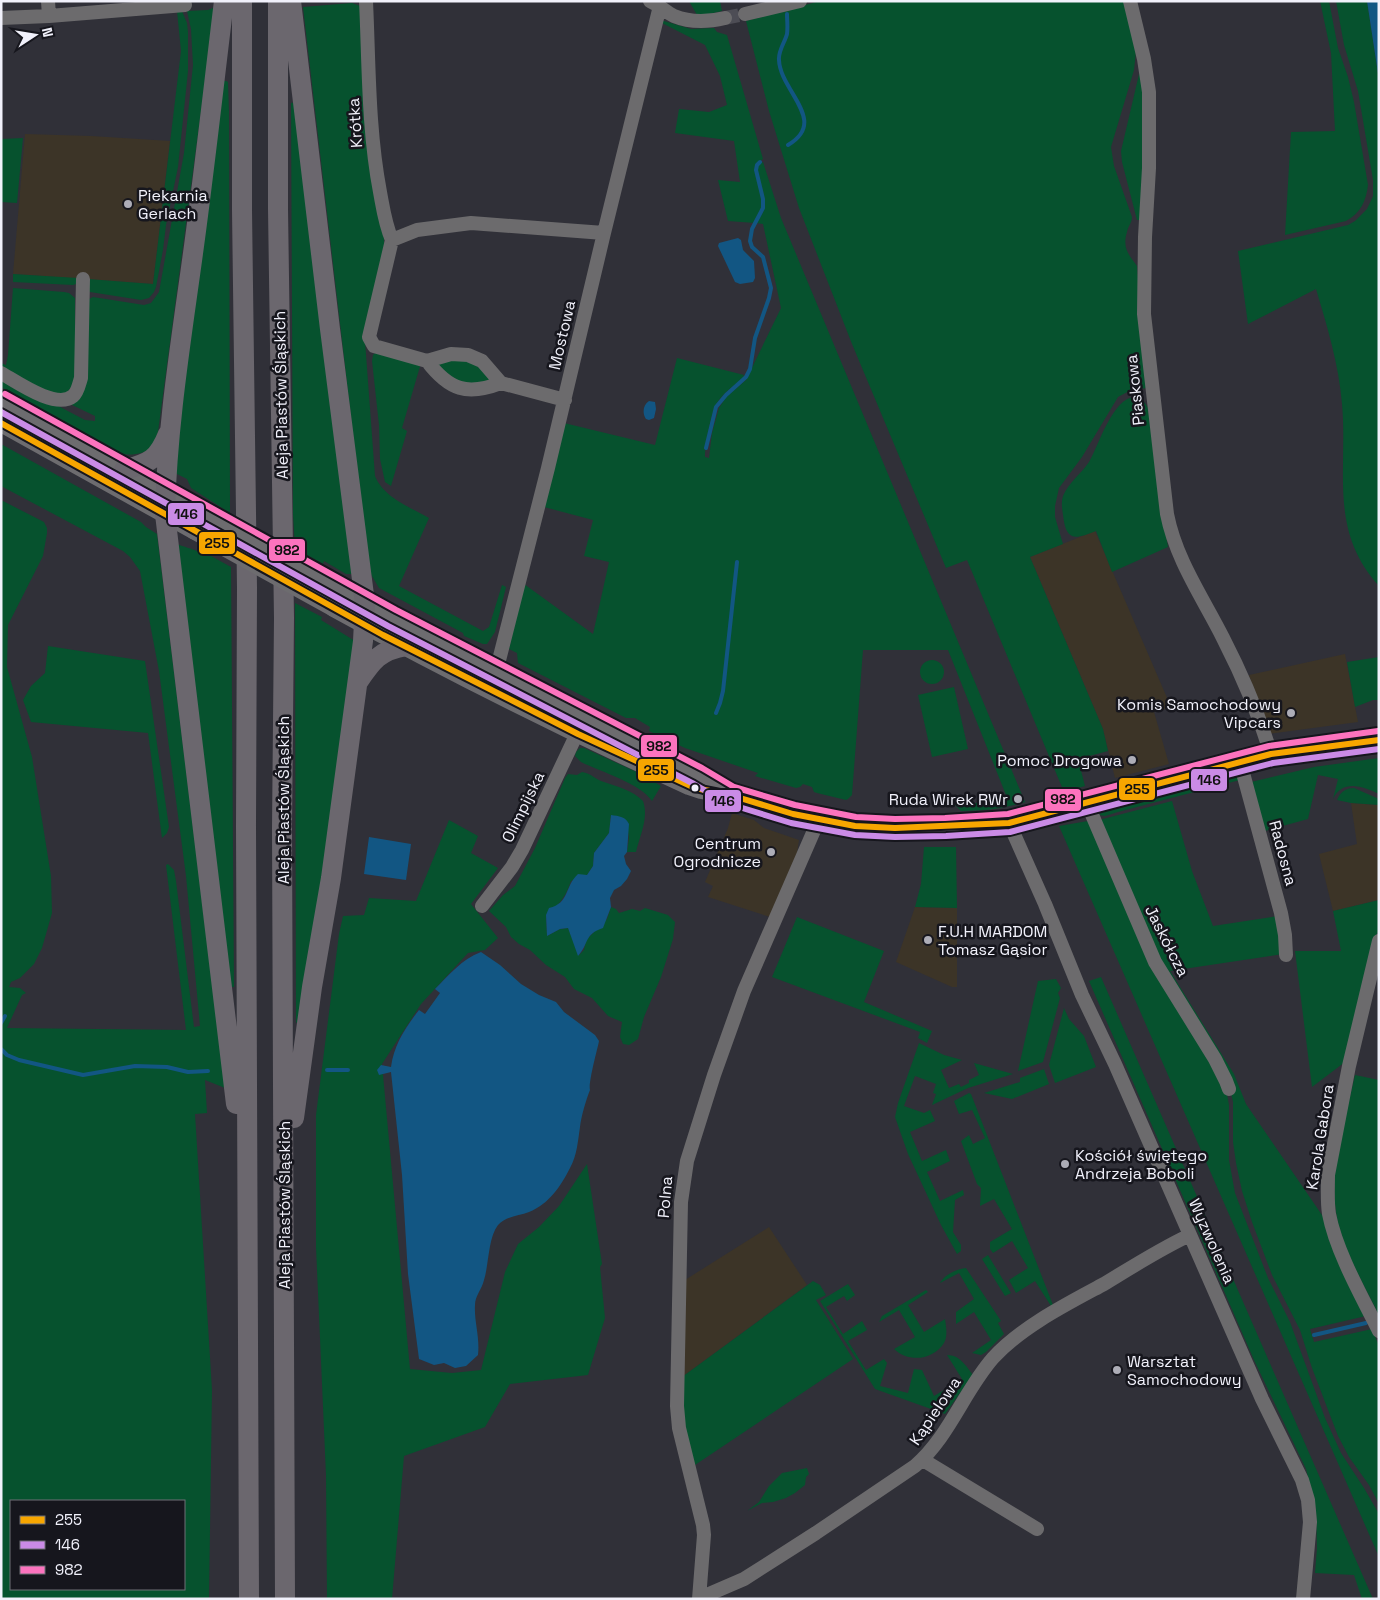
<svg xmlns="http://www.w3.org/2000/svg" width="1380" height="1600" font-family="'Space Grotesk',sans-serif">
<rect width="100%" height="100%" fill="#303038"/>
<path fill="#3c3427" d="M 25,134 L 91,136 L 170,141 L 153,284 L 13,274 Z
M 1095,531 L 1171,707 L 1154,712 L 1169,764 L 1115,778 L 1103,729 L 1030,557 Z
M 1345,654 L 1358,722 L 1268,734 L 1249,675 Z
M 1351,803 L 1379,805 L 1379,900 L 1333,911 L 1319,854 L 1357,844 Z
M 732,813 L 754,820 L 764,828 L 799,840 L 797,853 L 770,917 L 708,897 L 713,886 L 705,882 L 728,828 Z
M 915,907 L 957,908 L 957,987 L 952,987 L 896,962 Z
M 769,1227 L 807,1285 L 682,1377 L 685,1280 Z"/>
<path fill="#06522e" fill-rule="evenodd" d="M 689,1 L 720,1 L 722,11 L 705,15 L 697,15 Z
M 820,1 L 1125,1 L 1136,51 L 1134,70 L 1111,147 L 1114,166 L 1132,217 C 1132,223 1128,226 1127,232 C 1122,248 1129,255 1137,266 L 1147,388 L 1131,390 L 1118,397 L 1082,457 L 1059,488 L 1055,506 L 1055,517 L 1063,544 L 1030,557 L 1103,729 L 1108,751 L 1078,759 L 1085,786 L 1064,792 L 967,560 L 946,568 L 852,344 L 799,208 L 769,111 L 746,21 Z
M 1320,1 L 1329,1 L 1338,48 L 1348,77 L 1354,102 L 1368,185 C 1366,201 1361,213 1346,221 L 1285,235 L 1291,132 L 1335,131 L 1331,53 Z
M 1336,1 L 1367,1 L 1379,80 L 1379,586 C 1328,530 1348,470 1342,404 C 1339,365 1327,326 1316,289 L 1248,324 L 1238,251 L 1348,225 L 1355,221 L 1367,209 L 1373,196 L 1373,180 L 1358,91 L 1344,45 Z
M 352,3 L 360,6 L 384,238 L 384,251 L 365,341 L 375,476 C 384,498 410,507 429,518 L 399,586 L 483,631 L 489,627 L 502,585 L 506,587 L 495,632 L 487,644 L 483,644 L 464,636 L 463,633 L 379,588 L 369,571 L 303,7 Z
M 215,7 L 158,432 C 156,437 155,443 152,447 C 144,455 128,456 118,453 L 1,387 L 1,376 L 85,420 L 95,421 L 95,416 L 70,404 L 87,300 L 93,297 L 144,305 L 151,303 L 159,292 L 184,153 L 193,65 L 191,29 L 187,11 L 208,10 Z
M 177,11 L 182,11 L 187,23 L 188,32 L 188,71 L 178,167 L 166,225 L 163,250 L 156,287 L 154,292 L 149,298 L 141,300 L 90,292 L 88,291 L 88,279 L 153,284 L 181,51 Z
M 664,21 L 691,29 L 714,28 L 717,32 L 727,35 L 763,159 L 756,164 C 753,179 766,194 762,208 C 761,213 757,218 755,223 L 728,221 L 718,180 L 740,182 L 734,141 L 675,133 L 679,109 L 709,112 L 727,105 L 720,76 L 705,45 L 660,22 Z
M 1140,70 L 1143,94 L 1142,216 L 1139,220 L 1137,220 L 1122,162 L 1121,151 Z
M 222,81 L 226,81 L 228,82 L 229,111 L 230,513 L 191,488 L 187,479 L 173,472 Z
M 297,102 L 354,574 L 346,574 L 324,561 L 323,564 L 295,548 L 293,514 L 291,103 Z
M 23,138 L 17,203 L 1,202 L 1,139 Z
M 763,162 L 781,218 L 1025,802 C 1003,809 983,811 961,811 L 955,805 L 1008,800 L 948,650 L 863,650 L 852,795 L 848,799 L 846,800 L 817,793 L 814,792 L 812,787 L 803,784 L 800,787 L 796,788 L 755,776 L 758,773 L 685,748 L 649,731 L 650,727 L 635,718 L 626,718 L 518,663 L 517,653 L 509,649 L 524,584 L 593,634 L 609,562 L 584,556 L 593,520 L 544,507 L 564,423 L 655,445 L 677,358 L 744,375 L 743,378 C 734,386 723,393 717,403 C 711,412 705,446 705,457 L 709,458 L 712,433 L 719,408 L 726,397 L 746,380 L 781,308 L 763,224 L 756,223 C 759,219 763,213 764,209 C 768,195 756,180 758,165 Z
M 13,274 L 78,278 L 76,284 L 73,285 L 13,282 Z
M 13,288 L 64,292 L 69,293 L 75,298 L 75,384 L 66,393 L 52,394 L 1,369 L 1,363 L 6,365 L 8,355 Z
M 376,352 L 421,363 L 402,428 L 407,431 L 391,486 L 385,482 L 380,459 L 379,425 L 372,361 L 373,355 Z
M 467,358 L 492,378 L 485,385 L 458,382 L 435,363 Z
M 1136,397 L 1143,400 L 1148,408 L 1161,506 L 1168,547 L 1112,572 L 1096,531 C 1074,540 1066,541 1063,515 C 1062,508 1061,502 1063,496 C 1069,482 1081,474 1089,462 C 1099,445 1113,396 1136,397 Z
M 1,444 L 141,522 L 146,527 L 157,534 L 225,1088 L 205,1080 L 207,1113 L 195,1114 L 212,1390 L 209,1599 L 1,1599 L 1,500 L 44,522 L 47,528 L 47,533 L 43,556 L 8,625 L 7,667 L 32,757 L 51,876 L 52,913 L 42,948 L 34,964 L 20,978 L 11,982 L 9,987 L 20,988 L 26,993 L 22,995 L 7,1028 L 186,1030 L 166,865 L 168,864 L 174,870 L 176,881 L 194,1027 L 200,1026 L 186,876 L 159,671 L 140,571 L 130,557 L 123,551 L 1,486 ZM 11,1501 L 184,1501 L 184,1589 L 11,1589 Z
M 174,543 C 183,547 192,548 201,553 L 202,551 L 231,567 L 234,987 L 228,987 Z
M 295,603 L 322,617 L 321,620 L 355,641 L 319,907 L 297,1023 L 296,1022 Z
M 394,627 L 566,717 L 565,719 L 485,681 L 390,629 Z
M 48,646 L 145,661 L 169,827 L 167,833 L 162,838 L 148,733 L 31,722 L 23,700 L 31,686 L 45,673 Z
M 1379,657 L 1379,700 L 1373,700 L 1355,707 L 1347,662 Z
M920 672a12 12 0 1 1 24 0a12 12 0 1 1-24 0Z
M 954,687 L 968,749 L 932,757 L 918,695 Z
M 580,748 L 584,748 L 641,774 L 661,786 L 652,801 C 640,783 601,772 581,762 L 575,756 L 576,752 Z
M 1379,758 L 1379,794 C 1363,786 1342,779 1333,799 L 1338,779 L 1318,775 L 1308,819 L 1265,831 L 1251,782 L 1314,767 Z
M 582,772 C 591,773 596,780 604,782 C 618,787 632,790 643,801 C 649,818 640,835 636,852 L 627,852 C 631,828 629,830 611,815 L 609,833 L 594,853 L 593,866 L 587,875 L 571,881 C 565,898 560,904 546,915 L 547,936 L 560,929 L 568,928 L 579,955 L 584,950 L 586,940 L 607,919 L 611,907 L 616,909 L 619,913 L 632,909 L 640,911 L 645,908 L 668,915 L 675,922 L 673,939 L 661,977 L 644,1017 L 638,1039 L 629,1045 L 623,1044 L 620,1037 L 622,1022 L 608,1016 L 592,998 L 574,989 L 565,977 L 546,965 L 530,950 L 519,944 L 511,937 L 506,927 L 489,911 L 503,895 L 515,886 L 535,848 L 565,778 L 568,774 L 577,775 Z
M 1238,774 L 1240,780 L 1118,812 L 1105,816 L 1099,815 L 1103,810 Z
M 1354,788 L 1379,799 L 1379,805 L 1351,803 L 1337,800 C 1340,792 1346,788 1354,788 Z
M 1172,801 L 1192,871 L 1213,926 L 1278,916 L 1283,954 L 1170,971 L 1234,1074 L 1246,1104 L 1324,1218 L 1366,1316 L 1310,1329 L 1314,1342 L 1372,1329 L 1379,1346 L 1379,1504 L 1369,1485 L 1349,1457 L 1338,1436 L 1312,1368 L 1300,1330 L 1272,1275 L 1252,1222 L 1242,1191 L 1236,1163 L 1233,1142 L 1233,1102 L 1230,1089 L 1164,975 L 1099,820 Z
M 449,820 L 478,836 L 471,853 L 498,868 L 471,904 L 498,938 L 485,950 L 468,953 L 421,1004 L 382,1064 L 410,1369 L 452,1373 L 481,1370 L 505,1272 L 518,1244 L 539,1227 L 559,1206 L 587,1164 L 602,1264 L 600,1267 L 605,1318 L 588,1375 L 510,1384 L 485,1427 L 404,1456 L 392,1599 L 327,1599 L 326,1475 L 316,1247 L 316,1115 L 339,934 L 343,916 L 364,915 L 369,898 L 416,901 Z
M 1088,821 L 1226,1089 L 1229,1105 L 1229,1160 L 1235,1193 L 1268,1278 L 1290,1322 L 1325,1418 L 1341,1453 L 1364,1488 L 1379,1514 L 1379,1557 L 1059,826 Z
M 924,847 L 956,847 L 957,908 L 915,907 L 921,884 Z
M 1379,900 L 1379,929 L 1370,950 L 1345,1062 L 1312,1087 L 1295,951 L 1341,951 L 1333,911 Z
M 797,917 L 884,951 L 864,1002 L 932,1031 L 927,1043 L 918,1038 L 920,1032 L 772,977 Z
M 1101,977 L 1373,1599 L 1362,1599 L 1354,1575 L 1315,1573 L 1317,1548 L 1316,1510 L 1306,1469 L 1254,1360 L 1089,981 Z
M 1056,979 L 1061,988 L 1058,993 L 1060,998 L 1043,1062 L 1018,1071 L 1038,981 Z
M 1064,1008 L 1069,1019 L 1084,1036 L 1096,1067 L 1055,1083 L 1049,1065 Z
M 919,1043 L 944,1055 L 962,1060 L 941,1070 L 949,1088 L 959,1084 L 961,1087 L 969,1083 L 969,1080 L 979,1075 L 974,1063 L 1013,1074 L 968,1088 L 932,1105 L 936,1094 L 933,1093 L 936,1084 L 915,1076 L 904,1106 L 924,1113 L 930,1110 L 935,1121 L 910,1132 L 922,1161 L 946,1150 L 950,1161 L 927,1172 L 940,1201 L 963,1190 L 964,1195 L 955,1200 L 953,1232 L 961,1245 L 961,1251 L 957,1254 L 941,1225 L 908,1154 L 895,1117 L 898,1103 Z
M 1044,1069 L 1049,1084 L 1012,1099 L 984,1093 L 1020,1082 L 1020,1078 Z
M 1355,1075 L 1379,1080 L 1378,1313 C 1365,1287 1349,1260 1341,1233 C 1324,1181 1344,1126 1355,1075 Z
M 969,1093 L 971,1094 L 1053,1305 L 1051,1306 L 1035,1281 L 1016,1293 L 1009,1280 L 1028,1268 L 1012,1241 L 993,1253 L 990,1249 L 990,1242 L 1012,1229 L 994,1199 L 980,1206 L 981,1188 L 977,1184 L 961,1141 L 969,1135 L 973,1144 L 985,1138 L 972,1110 L 959,1114 L 954,1101 Z
M 988,1255 L 1011,1293 L 1005,1296 L 982,1259 Z
M 966,1268 L 1001,1321 L 998,1323 L 1004,1334 L 986,1352 L 981,1355 L 972,1353 L 991,1340 L 974,1312 L 956,1324 L 956,1312 L 974,1299 L 959,1273 L 940,1283 C 944,1275 957,1269 966,1268 Z
M 813,1281 L 820,1285 L 826,1295 L 816,1300 L 853,1359 L 695,1465 L 684,1426 L 682,1377 Z
M 848,1284 L 855,1295 L 847,1301 L 844,1296 L 826,1307 L 843,1334 L 862,1321 L 867,1330 L 848,1341 L 866,1370 L 884,1359 L 887,1363 L 880,1386 L 908,1393 L 914,1369 L 922,1370 L 934,1396 L 962,1379 L 947,1355 C 960,1355 966,1366 973,1375 L 945,1414 L 875,1389 L 820,1301 Z
M 926,1290 L 928,1292 L 908,1305 L 924,1332 L 945,1319 C 946,1326 948,1336 944,1343 C 933,1360 909,1363 894,1349 L 915,1337 L 899,1310 L 879,1322 L 882,1316 Z
M 807,1468 L 809,1474 L 806,1477 L 805,1485 L 795,1493 L 786,1498 L 773,1502 L 762,1503 L 747,1511 L 759,1502 L 769,1486 L 782,1473 Z"/>
<path fill="#125683" d="M 1367,1 L 1379,1 L 1379,80 Z
M 738,238 L 741,240 L 743,250 L 754,261 L 755,278 L 753,282 L 740,284 L 735,282 L 718,246 L 719,243 Z
M 649,401 L 655,402 L 656,409 L 654,418 L 649,420 L 646,419 C 642,413 643,405 649,401 Z
M 611,815 C 619,816 626,817 629,824 L 627,852 L 624,856 L 626,864 L 631,871 L 627,879 L 621,886 L 614,890 L 610,898 L 611,907 L 603,928 C 584,934 589,944 578,956 L 568,928 L 560,929 L 547,936 L 546,915 L 549,908 C 570,903 564,887 578,874 L 587,875 L 593,866 L 594,853 L 609,833 Z
M 369,837 L 411,844 L 406,880 L 364,874 Z
M 481,952 L 500,965 L 521,984 L 539,995 L 556,1002 L 564,1012 L 595,1035 L 599,1041 C 597,1051 588,1083 590,1090 C 586,1100 581,1117 580,1127 C 578,1140 577,1156 570,1168 C 561,1186 549,1204 529,1212 C 519,1216 506,1216 498,1225 C 488,1238 489,1264 484,1280 C 482,1289 475,1296 475,1305 C 474,1322 480,1336 478,1355 L 466,1366 L 455,1368 L 444,1363 L 434,1365 L 419,1359 L 408,1274 L 402,1175 L 391,1072 L 379,1075 L 377,1070 L 381,1065 L 391,1067 C 394,1045 405,1028 419,1010 L 425,1014 L 440,993 L 435,989 C 449,975 462,959 481,952 Z"/>
<g fill="none" stroke-linecap="round" stroke-linejoin="round">
<path stroke="#125683" stroke-width="4" d="M 787,14 C 787,20 788,27 787,34 C 785,42 778,51 779,60 C 780,91 829,121 788,145
M 706,448 L 716,407 L 726,395 L 746,377 L 750,369 L 755,338 L 769,298 L 771,288 L 763,257 L 752,247 L 750,241 L 752,229 L 763,208 L 763,199 L 756,170 L 757,165 L 760,162
M 716,713 L 720,703 L 723,691 L 737,562
M 1,1023 L 5,1016
M 1,1049 L 7,1055 L 19,1060 L 83,1075 L 135,1066 L 167,1067 L 188,1072 L 208,1071
M 327,1070 L 348,1070
M 1314,1335 L 1366,1323"/>
<path stroke="#4d4d55" stroke-width="14" stroke-dasharray="14 7" stroke-linecap="butt" d="M 725,18 L 745,14"/>
<path stroke="#6c6b6d" stroke-width="14" d="M 48,1 L 49,16
M 366,1 C 369,64 368,129 380,192 C 383,208 385,224 392,240
M 650,1 C 659,5 666,12 674,16 C 691,23 708,22 725,18
M 1130,1 L 1144,59 L 1149,92 L 1149,168 L 1145,237 L 1144,314 L 1167,514 C 1176,560 1203,598 1223,638 C 1242,675 1259,715 1271,754
M 745,14 L 800,1
M 1,18 L 49,16 L 185,5 L 184,1
M 392,240 L 369,337 L 374,346 L 427,361 L 451,354 L 468,355 L 482,361 L 501,383 L 565,400
M 392,240 L 417,230 L 471,223 L 604,233
M 427,361 C 449,390 467,396 501,383
M 1,373 C 17,382 56,410 73,396 C 78,392 79,384 81,378 L 83,279
M 496,672 L 548,468 L 604,233 L 660,6
M 1240,762 L 1281,913 L 1285,935 L 1286,955
M 1087,803 L 1155,962 L 1215,1059 L 1226,1081 L 1229,1089
M 1009,823 L 1045,904 L 1082,995 L 1115,1064 L 1262,1399 L 1302,1480 L 1308,1500 L 1310,1522 L 1303,1599
M 482,906 L 512,867 L 522,850 L 581,725
M 1379,941 L 1349,1066 L 1328,1175 C 1328,1188 1327,1201 1329,1214 C 1336,1251 1362,1297 1379,1331
M 923,1460 L 1037,1529
M 700,1598 L 744,1579 L 816,1533 L 915,1466 C 949,1437 964,1391 993,1358 C 1021,1327 1067,1304 1104,1284 C 1132,1267 1160,1249 1190,1235
M 699,1599 L 704,1535 L 703,1525 L 679,1428 L 677,1406 L 681,1202 L 687,1161 L 714,1075 L 744,991 L 819,819"/>
<path stroke="#6d6c6f" stroke-width="18" d="M 1,402 L 195,510
M 1,423 L 195,531
M 340,589 L 496,672 L 698,776 L 721,789
M 334,608 C 450,672 569,731 689,786 L 701,790 L 730,795 L 793,814 L 855,826 L 921,828 L 1009,823 L 1271,754 L 1379,740"/>
<path stroke="#6b676e" stroke-width="20" d="M 224,1 C 214,83 205,165 194,246 C 182,335 167,424 165,514 L 236,1104
M 242,1 L 242,210 L 247,588 L 246,826 L 249,1599
M 278,1 L 278,209 L 284,618 L 282,828 L 285,1599
M 291,1 L 330,329 L 365,603 L 363,641 L 331,878 L 312,987 L 294,1118
M 124,470 C 150,463 158,459 168,434
M 358,682 C 372,661 380,650 406,646"/>
<path stroke="#6d6c6f" stroke-width="18" d="M 195,510 L 340,589
M 195,531 L 334,608"/>
<defs>
<path id="bus-1" d="M 1,423 L 383,635 L 578,734 L 695,788 L 730,795 L 793,814 L 855,826 L 895,828 L 1009,823 L 1271,754 L 1379,740"/>
<path id="bus-2" d="M 1,412 L 388,626 L 694,784 L 726,803 L 791,823 L 855,835 L 895,837 L 946,836 L 1010,832 L 1273,763 L 1379,749"/>
<path id="bus-3" d="M 5,394 L 396,610 L 702,768 L 734,787 L 795,805 L 856,817 L 895,819 L 945,818 L 1008,814 L 1269,746 L 1378,731"/>
</defs>
<use href="#bus-1" stroke="#16161d" stroke-width="10"/>
<use href="#bus-2" stroke="#16161d" stroke-width="10"/>
<use href="#bus-3" stroke="#16161d" stroke-width="10"/>
<use href="#bus-1" stroke="#f7a600" stroke-width="6"/>
<use href="#bus-2" stroke="#ca8be6" stroke-width="6"/>
<use href="#bus-3" stroke="#fc73be" stroke-width="6"/>
</g>
<g fill="#adadb7" stroke="#16161d" stroke-width="2">
<circle cx="128" cy="204" r="5"/>
<circle cx="1291" cy="713" r="5"/>
<circle cx="1132" cy="760" r="5"/>
<circle cx="1018" cy="799" r="5"/>
<circle cx="771" cy="852" r="5"/>
<circle cx="928" cy="940" r="5"/>
<circle cx="1065" cy="1164" r="5"/>
<circle cx="1117" cy="1370" r="5"/>
</g>
<circle fill="#f1f1fb" stroke="#16161d" stroke-width="2" cx="695" cy="788" r="4.5"/>
<g text-anchor="middle" dominant-baseline="central" stroke-width="5" stroke-linejoin="round" paint-order="stroke">
<g font-size="16" fill="#f1f1fb" stroke="#16161d">
<text transform="translate(355 123) rotate(-94)">Krótka</text>
<text transform="translate(562 335) rotate(-77)">Mostowa</text>
<text transform="translate(1135 390) rotate(-96)">Piaskowa</text>
<text transform="translate(281 395) rotate(-91)">Aleja Piastów Śląskich</text>
<text transform="translate(283 800) rotate(-90)">Aleja Piastów Śląskich</text>
<text transform="translate(523 807) rotate(-64)">Olimpijska</text>
<text transform="translate(1283 853) rotate(75)">Radosna</text>
<text transform="translate(1167 941) rotate(63)">Jaskółcza</text>
<text transform="translate(1320 1137) rotate(-81)">Karola Gabora</text>
<text transform="translate(665 1197) rotate(-85)">Polna</text>
<text transform="translate(284 1205) rotate(-90)">Aleja Piastów Śląskich</text>
<text transform="translate(1212 1241) rotate(66)">Wyzwolenia</text>
<text transform="translate(935 1411) rotate(-56)">Kąpielowa</text>
</g>
<g font-size="16" fill="#f1f1fb" stroke="#16161d" text-anchor="start">
<text x="138" y="195">Piekarnia<tspan x="138" dy="18">Gerlach</tspan></text>
<text x="1281" y="704" text-anchor="end">Komis Samochodowy<tspan x="1281" dy="18">Vipcars</tspan></text>
<text x="1122" y="760" text-anchor="end">Pomoc Drogowa</text>
<text x="1008" y="799" text-anchor="end">Ruda Wirek RWr</text>
<text x="761" y="843" text-anchor="end">Centrum<tspan x="761" dy="18">Ogrodnicze</tspan></text>
<text x="938" y="931">F.U.H MARDOM<tspan x="938" dy="18">Tomasz Gąsior</tspan></text>
<text x="1075" y="1155">Kościół świętego<tspan x="1075" dy="18">Andrzeja Boboli</tspan></text>
<text x="1127" y="1361">Warsztat<tspan x="1127" dy="18">Samochodowy</tspan></text>
</g>
</g>
<g stroke="#16161d" stroke-width="2">
<rect x="167" y="502" width="38" height="24" rx="5" fill="#ca8be6"/>
<rect x="198" y="531" width="38" height="24" rx="5" fill="#f7a600"/>
<rect x="268" y="538" width="38" height="24" rx="5" fill="#fc73be"/>
<rect x="640" y="734" width="38" height="24" rx="5" fill="#fc73be"/>
<rect x="637" y="758" width="38" height="24" rx="5" fill="#f7a600"/>
<rect x="1190" y="768" width="38" height="24" rx="5" fill="#ca8be6"/>
<rect x="1118" y="777" width="38" height="24" rx="5" fill="#f7a600"/>
<rect x="1044" y="788" width="38" height="24" rx="5" fill="#fc73be"/>
<rect x="704" y="789" width="38" height="24" rx="5" fill="#ca8be6"/>
</g>
<g font-size="14" text-anchor="middle" font-weight="bold" fill="#111">
<text x="186" y="519">146</text>
<text x="217" y="548">255</text>
<text x="287" y="555">982</text>
<text x="659" y="751">982</text>
<text x="656" y="775">255</text>
<text x="1209" y="785">146</text>
<text x="1137" y="794">255</text>
<text x="1063" y="804">982</text>
<text x="723" y="806">146</text>
</g>
<rect width="1380" height="1600" fill="none" stroke="#f1f1fb" stroke-width="5"/>
<rect x="10" y="1500" width="175" height="90" fill="#16161d" stroke="#6e6e76"/>
<rect x="20" y="1516" width="25" height="8" fill="#f7a600" stroke="#6e6e76"/>
<text x="55" y="1525" font-size="15" fill="#f1f1fb">255</text>
<rect x="20" y="1541" width="25" height="8" fill="#ca8be6" stroke="#6e6e76"/>
<text x="55" y="1550" font-size="15" fill="#f1f1fb">146</text>
<rect x="20" y="1566" width="25" height="8" fill="#fc73be" stroke="#6e6e76"/>
<text x="55" y="1575" font-size="15" fill="#f1f1fb">982</text>
<g transform="translate(35 35) rotate(78)" stroke="#16161d" stroke-width="4" paint-order="stroke">
<path d="M0-4L9 19L0 12L-9 19Z" fill="#f1f1fb"/>
<text y="-8" font-size="14" font-weight="bold" text-anchor="middle" fill="#f1f1fb">N</text>
</g>
</svg>
